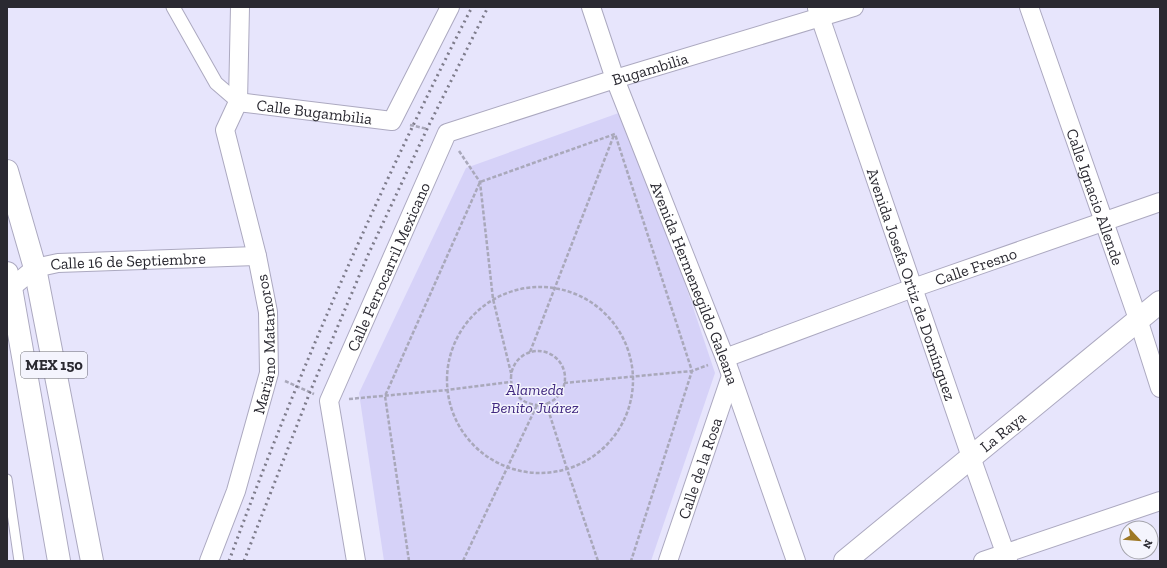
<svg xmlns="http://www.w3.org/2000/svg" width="1167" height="568" font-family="'Zilla Slab',serif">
<rect width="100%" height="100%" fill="#e7e5fc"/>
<path fill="#d6d2f8" d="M 627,110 L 715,373 L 651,561 L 384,561 L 359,393 L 466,168 Z"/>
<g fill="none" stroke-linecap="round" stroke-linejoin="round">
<defs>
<path id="service" d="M 7,479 L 19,561"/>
<path id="pedestrian" d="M 173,7 L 216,83 L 238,102"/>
<g id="minor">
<path id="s1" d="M 591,7 L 615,79 L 725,358 L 796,561"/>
<path id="s2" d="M 1029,7 L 1138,319 L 1160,388"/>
<path id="s3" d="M 817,8 L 971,457 L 1008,561"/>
<path id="s4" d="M 238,102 L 392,121 L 450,7"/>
<path id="s5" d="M 7,289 L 11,288 L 35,268 L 58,263 L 257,256"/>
<path id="s6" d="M 725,358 L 913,288 L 1160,202"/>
<path id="s7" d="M 209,561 L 236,491 L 269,373 L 268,312 L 257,256 L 225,130 L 238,102 L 240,7"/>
<path id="s8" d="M 356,561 L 329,401 L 447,133 L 615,79 L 854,7"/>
<path id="s9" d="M 668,561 L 731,376"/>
<path d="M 983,561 L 1160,501"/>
</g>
<g id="secondary">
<path id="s10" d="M 845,561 L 1160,302"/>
</g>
<path id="primary" d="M 7,171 L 35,268 L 92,561
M 7,273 L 11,288 L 59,561"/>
</defs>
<use href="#service" stroke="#aca9c0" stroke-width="11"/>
<use href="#pedestrian" stroke="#aca9c0" stroke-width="15"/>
<use href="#minor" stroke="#aca9c0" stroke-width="20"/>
<use href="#secondary" stroke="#aca9c0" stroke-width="24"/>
<use href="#primary" stroke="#aca9c0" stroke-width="24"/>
<path stroke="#a9a8ba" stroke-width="2.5" stroke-dasharray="4 2" stroke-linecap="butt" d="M 410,125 L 428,129
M 459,151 L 480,182 L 493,299 L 511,373
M447 380a93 93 0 1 1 186 0a93 93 0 1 1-186 0Z
M511 378a27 27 0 1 1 54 0a27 27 0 1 1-54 0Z
M 530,352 L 614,135
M 285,381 L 314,394
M 564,383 L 692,371 L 708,365
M 349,399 L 447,390 L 511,382
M 546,403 L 567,469 L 598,561
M 409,561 L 385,396 L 480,182 L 615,134 L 692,371 L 631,561
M 463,561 L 537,405"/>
<use href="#service" stroke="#fff" stroke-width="9"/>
<use href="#pedestrian" stroke="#fff" stroke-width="13"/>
<use href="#minor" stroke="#fff" stroke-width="18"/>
<use href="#secondary" stroke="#fff" stroke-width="22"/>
<use href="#primary" stroke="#fff" stroke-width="22"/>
<path stroke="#7e7c8b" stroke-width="3" stroke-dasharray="2 4" stroke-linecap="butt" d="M 229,561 C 298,372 380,186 472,7
M 244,561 L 310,392 L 368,255 L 427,129 L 488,7"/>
</g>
<g text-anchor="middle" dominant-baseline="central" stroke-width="3" stroke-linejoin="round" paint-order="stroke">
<rect fill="#f4f4fd" stroke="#67666e" stroke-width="1" x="21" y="352" width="66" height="26" rx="3"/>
<g font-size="15" font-weight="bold" fill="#2a2931">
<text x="54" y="365">MEX 150</text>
</g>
<g font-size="16" fill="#2a2931" stroke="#f4f4fd">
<text stroke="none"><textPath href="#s8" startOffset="668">Bugambilia</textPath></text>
<text stroke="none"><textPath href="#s4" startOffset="77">Calle Bugambilia</textPath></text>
<text stroke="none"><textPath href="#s2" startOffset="201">Calle Ignacio Allende</textPath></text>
<text stroke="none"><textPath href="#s5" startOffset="129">Calle 16 de Septiembre</textPath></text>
<text stroke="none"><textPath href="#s6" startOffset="267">Calle Fresno</textPath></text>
<text stroke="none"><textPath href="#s8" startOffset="309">Calle Ferrocarril Mexicano</textPath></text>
<text stroke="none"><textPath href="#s1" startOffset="295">Avenida Hermenegildo Galeana</textPath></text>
<text stroke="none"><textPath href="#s3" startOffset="292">Avenida Josefa Ortiz de Domínguez</textPath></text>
<text stroke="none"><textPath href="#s7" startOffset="226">Mariano Matamoros</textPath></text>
<text stroke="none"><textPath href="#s10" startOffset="204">La Raya</textPath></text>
<text stroke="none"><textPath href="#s9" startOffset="98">Calle de la Rosa</textPath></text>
</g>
<g font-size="16" font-style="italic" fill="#412980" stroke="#f4f4fd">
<text x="535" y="389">Alameda<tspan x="535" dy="18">Benito Juárez</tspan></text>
</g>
</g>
<rect width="1167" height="568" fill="none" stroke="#2a2931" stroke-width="16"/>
<g transform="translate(1139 540) rotate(116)"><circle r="19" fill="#f4f4fd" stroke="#a3a3ab"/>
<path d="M0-3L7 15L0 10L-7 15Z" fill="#9e7825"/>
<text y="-6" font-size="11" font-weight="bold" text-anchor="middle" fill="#2a2931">N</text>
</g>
</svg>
